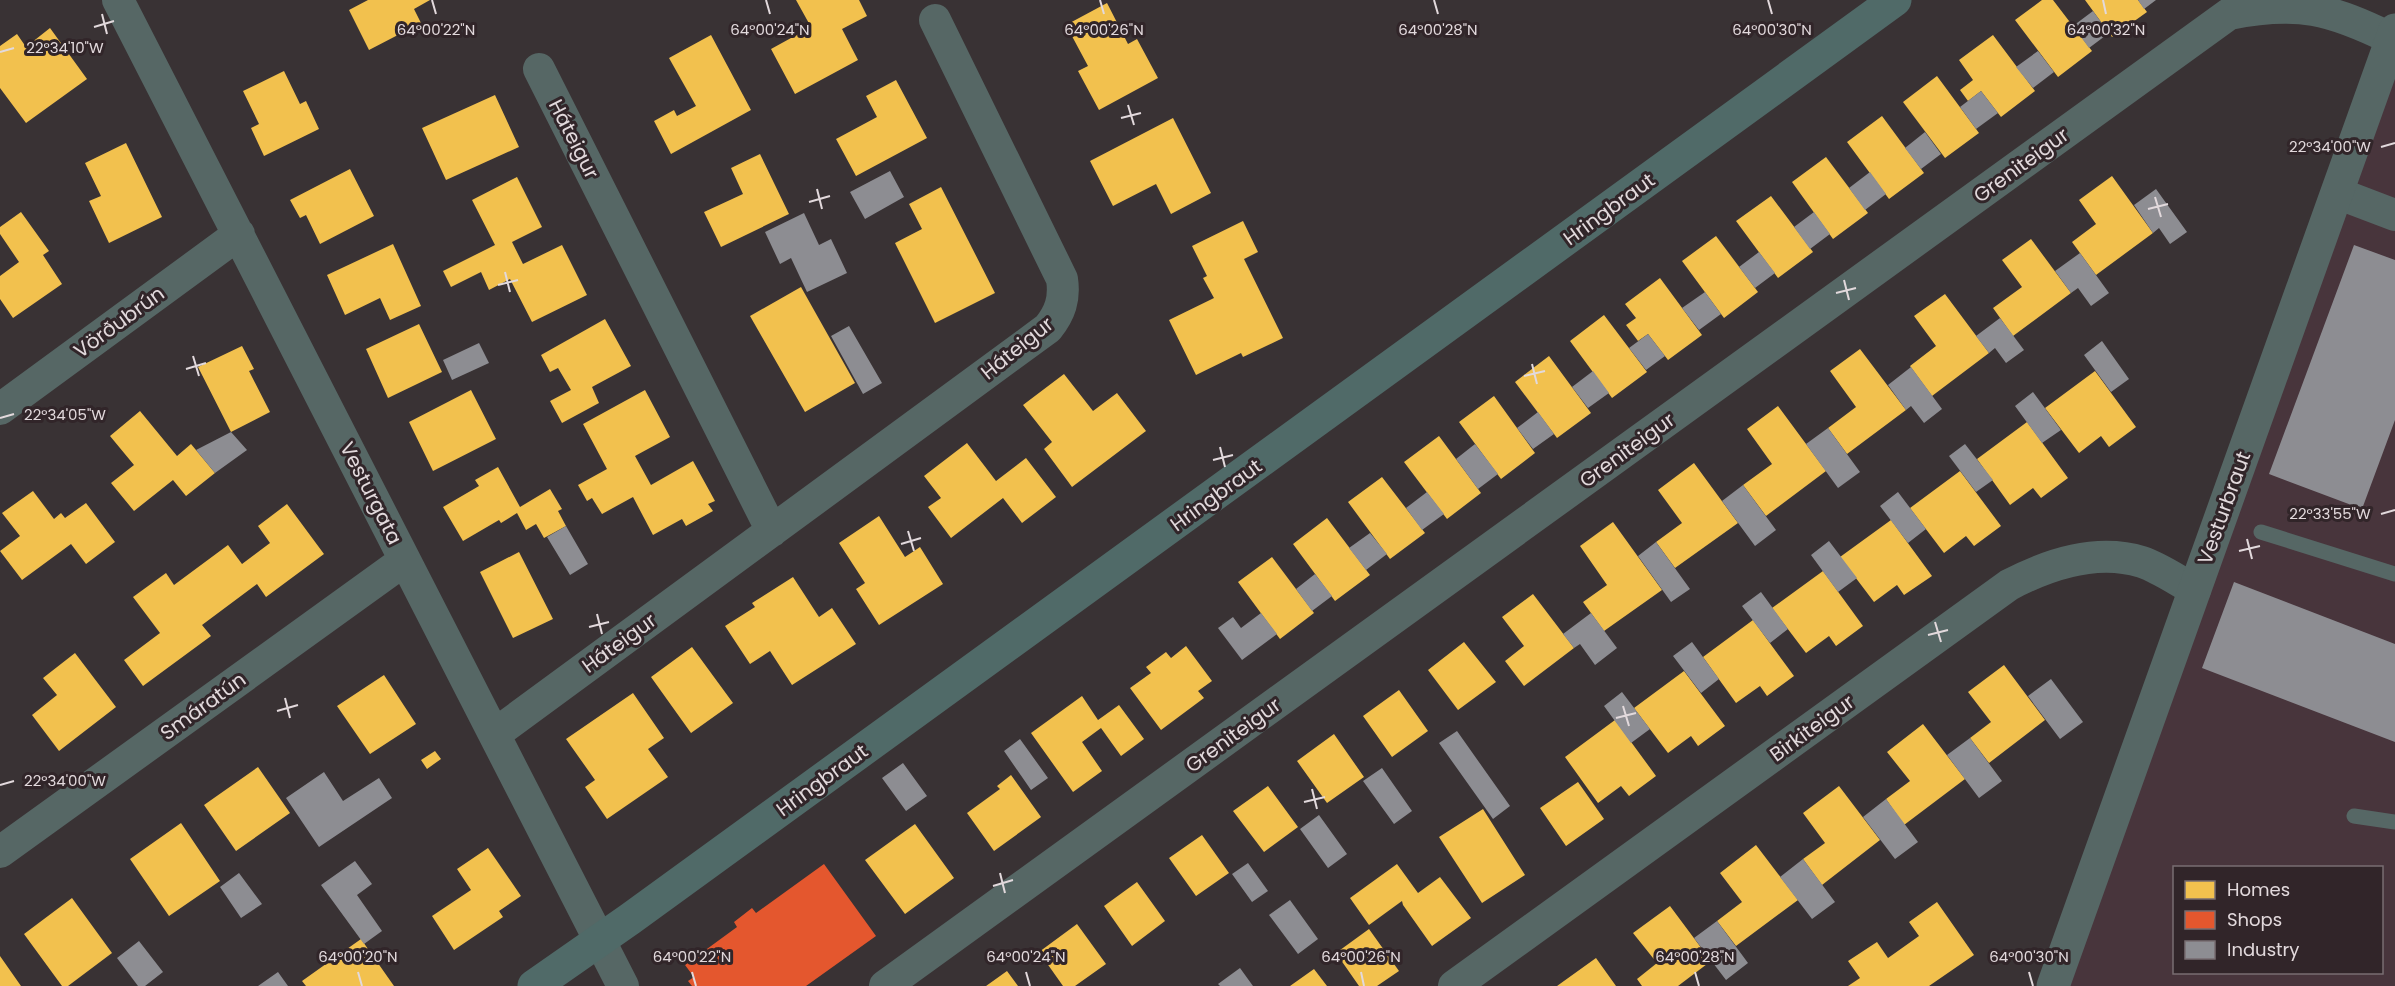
<svg xmlns="http://www.w3.org/2000/svg" width="2395" height="986" font-family="Poppins,sans-serif">
<rect width="100%" height="100%" fill="#393234"/>
<path fill="#48353c" fill-rule="evenodd" d="M 2395,30 L 2395,986 L 2053,986 ZM 2174,868 L 2382,868 L 2382,972 L 2174,972 Z"/>
<path fill="#f2c14e" d="M 368,0 L 430,0 L 414,9 L 421,23 L 369,50 L 349,10 Z
M 796,0 L 859,0 L 867,16 L 842,29 L 858,60 L 795,94 L 771,49 L 811,27 Z
M 2042,0 L 2053,0 L 2092,51 L 2058,77 L 2015,20 Z
M 2085,0 L 2138,0 L 2147,12 L 2112,37 Z
M 1107,3 L 1128,44 L 1137,39 L 1158,78 L 1099,110 L 1078,71 L 1088,66 L 1066,25 Z
M 50,28 L 87,79 L 26,123 L 0,88 L 0,46 L 17,34 L 26,47 Z
M 711,35 L 751,110 L 671,154 L 654,121 L 674,110 L 677,116 L 696,106 L 669,58 Z
M 1993,35 L 2035,91 L 2001,117 L 1981,91 L 1968,101 L 1960,90 L 1973,80 L 1959,60 Z
M 284,71 L 300,104 L 306,101 L 319,129 L 264,156 L 251,128 L 259,124 L 243,91 Z
M 1937,76 L 1979,133 L 1945,158 L 1903,102 Z
M 896,80 L 927,138 L 856,176 L 836,139 L 877,117 L 866,96 Z
M 495,95 L 519,147 L 446,180 L 422,128 Z
M 1882,116 L 1924,173 L 1889,199 L 1847,142 Z
M 1173,118 L 1211,193 L 1171,214 L 1156,184 L 1113,206 L 1090,161 Z
M 126,143 L 162,217 L 109,243 L 89,201 L 101,196 L 85,163 Z
M 760,154 L 789,214 L 721,247 L 704,212 L 743,194 L 731,168 Z
M 1826,157 L 1868,213 L 1833,239 L 1792,182 Z
M 350,169 L 374,216 L 320,244 L 306,215 L 300,218 L 290,200 Z
M 2112,176 L 2153,233 L 2096,275 L 2072,242 L 2096,224 L 2079,200 Z
M 517,177 L 542,227 L 512,242 L 523,264 L 562,245 L 587,295 L 532,322 L 510,279 L 489,290 L 481,272 L 451,287 L 443,271 L 495,245 L 472,200 Z
M 941,187 L 995,293 L 935,323 L 895,243 L 922,229 L 909,204 Z
M 1771,196 L 1813,252 L 1778,278 L 1736,221 Z
M 21,212 L 49,251 L 43,255 L 62,284 L 13,318 L 0,299 L 0,276 L 19,262 L 0,234 L 0,227 Z
M 1243,221 L 1258,252 L 1244,259 L 1283,338 L 1243,357 L 1241,353 L 1196,375 L 1169,320 L 1214,298 L 1203,278 L 1207,276 L 1192,246 Z
M 1716,236 L 1758,292 L 1724,318 L 1682,261 Z
M 2031,239 L 2071,293 L 2013,336 L 1993,308 L 2022,287 L 2002,260 Z
M 393,244 L 421,306 L 390,320 L 380,298 L 345,315 L 327,275 Z
M 1660,278 L 1702,335 L 1668,360 L 1648,334 L 1638,341 L 1626,325 L 1636,318 L 1625,304 Z
M 801,287 L 855,383 L 805,412 L 750,316 Z
M 1945,294 L 1989,353 L 1932,396 L 1910,366 L 1936,346 L 1914,316 Z
M 1604,315 L 1647,372 L 1612,398 L 1570,341 Z
M 605,319 L 631,366 L 592,387 L 599,403 L 562,423 L 550,401 L 571,390 L 558,368 L 550,372 L 541,355 Z
M 419,324 L 442,372 L 388,398 L 366,349 Z
M 242,346 L 254,369 L 249,371 L 270,412 L 231,432 L 198,367 Z
M 1860,349 L 1906,410 L 1847,454 L 1828,428 L 1856,407 L 1830,371 Z
M 1549,356 L 1591,413 L 1557,438 L 1515,382 Z
M 2095,371 L 2136,427 L 2109,447 L 2101,436 L 2079,453 L 2045,408 Z
M 1064,374 L 1093,411 L 1117,393 L 1146,431 L 1072,487 L 1044,449 L 1052,442 L 1023,405 Z
M 471,390 L 496,439 L 433,471 L 409,422 Z
M 645,390 L 670,437 L 635,456 L 651,485 L 693,461 L 715,501 L 708,504 L 713,511 L 686,526 L 682,519 L 653,535 L 633,497 L 602,514 L 592,498 L 587,501 L 578,485 L 607,469 L 583,424 Z
M 1494,396 L 1535,453 L 1501,479 L 1459,422 Z
M 1778,406 L 1826,471 L 1766,516 L 1743,485 L 1772,464 L 1747,429 Z
M 140,411 L 177,456 L 191,444 L 215,473 L 186,496 L 173,480 L 134,511 L 111,483 L 134,465 L 110,436 Z
M 2027,422 L 2068,478 L 2041,498 L 2033,488 L 2010,505 L 1977,459 Z
M 1439,436 L 1481,493 L 1447,519 L 1404,462 Z
M 967,443 L 996,481 L 1026,458 L 1056,497 L 1022,523 L 1003,498 L 951,538 L 928,507 L 941,498 L 924,476 Z
M 1694,463 L 1738,523 L 1675,568 L 1656,542 L 1682,523 L 1658,490 Z
M 498,467 L 520,507 L 550,489 L 562,509 L 558,511 L 566,526 L 544,538 L 536,524 L 526,530 L 517,513 L 501,523 L 499,520 L 463,541 L 443,507 L 479,486 L 475,480 Z
M 1960,471 L 2001,526 L 1974,546 L 1966,536 L 1944,553 L 1910,508 Z
M 1382,477 L 1425,533 L 1390,559 L 1348,502 Z
M 33,491 L 54,519 L 61,513 L 65,518 L 86,503 L 115,542 L 86,564 L 71,544 L 22,580 L 0,551 L 20,536 L 2,513 Z
M 287,504 L 324,554 L 266,597 L 257,584 L 202,625 L 211,636 L 143,686 L 124,660 L 160,633 L 133,597 L 166,573 L 174,585 L 228,545 L 242,564 L 270,543 L 258,526 Z
M 879,516 L 905,557 L 920,547 L 943,584 L 879,625 L 856,589 L 865,583 L 839,543 Z
M 1327,518 L 1370,575 L 1335,601 L 1293,544 Z
M 1891,520 L 1932,576 L 1904,595 L 1897,585 L 1874,602 L 1840,557 Z
M 1613,522 L 1662,590 L 1604,631 L 1583,602 L 1607,585 L 1580,546 Z
M 519,552 L 553,619 L 513,638 L 480,572 Z
M 1272,557 L 1314,613 L 1280,639 L 1238,582 Z
M 1823,571 L 1863,626 L 1836,646 L 1829,636 L 1806,653 L 1772,608 Z
M 793,577 L 819,617 L 832,608 L 856,644 L 792,685 L 770,651 L 750,664 L 725,626 L 755,607 L 752,603 Z
M 1533,594 L 1574,648 L 1524,686 L 1505,661 L 1524,646 L 1502,617 Z
M 1753,620 L 1794,676 L 1767,696 L 1760,686 L 1736,703 L 1703,657 Z
M 1464,642 L 1496,682 L 1458,710 L 1428,670 Z
M 1186,646 L 1212,681 L 1198,691 L 1204,698 L 1161,730 L 1130,688 L 1151,673 L 1146,667 L 1166,652 L 1171,658 Z
M 692,647 L 733,703 L 691,733 L 651,677 Z
M 75,653 L 116,707 L 59,751 L 32,715 L 57,695 L 43,678 Z
M 2004,665 L 2045,720 L 1989,763 L 1970,738 L 1991,722 L 1968,692 Z
M 1684,671 L 1725,726 L 1698,746 L 1691,736 L 1668,753 L 1634,708 Z
M 384,675 L 416,724 L 370,754 L 337,706 Z
M 1399,690 L 1428,731 L 1392,757 L 1363,716 Z
M 633,693 L 664,738 L 648,749 L 668,777 L 607,819 L 585,787 L 595,780 L 566,739 Z
M 1082,696 L 1098,720 L 1119,705 L 1144,739 L 1121,756 L 1101,728 L 1082,742 L 1102,771 L 1073,792 L 1031,733 Z
M 1615,720 L 1656,776 L 1629,796 L 1621,786 L 1598,803 L 1565,757 Z
M 1923,724 L 1965,779 L 1904,825 L 1886,799 L 1910,781 L 1887,752 Z
M 1334,734 L 1364,777 L 1327,803 L 1297,761 Z
M 435,751 L 441,759 L 427,769 L 421,760 Z
M 258,767 L 290,813 L 236,851 L 204,805 Z
M 1011,775 L 1041,817 L 994,851 L 967,813 L 1000,789 L 997,786 Z
M 1578,782 L 1604,819 L 1566,846 L 1540,808 Z
M 1268,786 L 1298,827 L 1264,852 L 1233,811 Z
M 1839,786 L 1880,840 L 1822,885 L 1803,859 L 1825,843 L 1803,813 Z
M 1483,809 L 1525,875 L 1482,903 L 1439,837 Z
M 181,823 L 220,881 L 169,916 L 130,859 Z
M 915,824 L 954,878 L 905,914 L 865,860 Z
M 1202,835 L 1229,873 L 1196,896 L 1169,858 Z
M 1756,845 L 1798,900 L 1736,946 L 1717,921 L 1742,902 L 1720,873 Z
M 488,848 L 521,896 L 499,911 L 503,917 L 454,950 L 432,916 L 471,890 L 457,869 Z
M 1397,864 L 1418,893 L 1440,877 L 1471,918 L 1432,946 L 1403,905 L 1402,901 L 1369,925 L 1350,898 Z
M 1137,882 L 1165,921 L 1132,946 L 1104,906 Z
M 72,898 L 112,953 L 68,986 L 62,986 L 24,934 Z
M 1937,902 L 1974,955 L 1929,986 L 1848,986 L 1860,978 L 1848,961 L 1877,942 L 1888,958 L 1919,936 L 1909,922 Z
M 1670,906 L 1711,961 L 1678,986 L 1642,986 L 1637,979 L 1657,963 L 1633,933 Z
M 1077,924 L 1106,964 L 1075,986 L 1063,986 L 1039,952 Z
M 1369,929 L 1399,971 L 1377,986 L 1359,986 L 1336,953 Z
M 361,939 L 394,986 L 306,986 L 302,981 Z
M 0,956 L 21,986 L 0,986 Z
M 1596,958 L 1616,986 L 1557,986 Z
M 1314,969 L 1327,986 L 1290,986 Z
M 1007,971 L 1018,986 L 986,986 Z"/>
<path fill="#e4572e" d="M 824,864 L 876,936 L 806,986 L 692,986 L 688,981 L 694,977 L 685,965 L 737,927 L 734,922 L 752,908 L 756,913 Z"/>
<path fill="#8d8d92" d="M 2138,0 L 2156,0 L 2144,9 Z
M 2093,11 L 2109,33 L 2089,48 L 2073,26 Z
M 2038,51 L 2054,72 L 2033,88 L 2016,67 Z
M 1981,91 L 1998,113 L 1976,129 L 1960,107 Z
M 1925,132 L 1941,154 L 1921,169 L 1905,148 Z
M 890,171 L 904,197 L 865,219 L 850,192 Z
M 1870,172 L 1886,194 L 1865,210 L 1849,188 Z
M 2156,189 L 2187,232 L 2170,244 L 2159,228 L 2153,233 L 2134,205 Z
M 1814,212 L 1830,234 L 1810,249 L 1794,227 Z
M 804,213 L 819,245 L 831,239 L 847,273 L 807,292 L 791,258 L 780,264 L 765,232 Z
M 2354,245 L 2395,260 L 2395,420 L 2362,509 L 2269,474 Z
M 1759,252 L 1775,273 L 1755,288 L 1739,267 Z
M 2080,253 L 2109,293 L 2091,306 L 2078,288 L 2071,293 L 2055,271 Z
M 1705,292 L 1721,314 L 1699,330 L 1682,308 Z
M 2000,318 L 2024,350 L 2006,363 L 1995,348 L 1989,353 L 1976,336 Z
M 849,326 L 882,383 L 863,394 L 831,336 Z
M 1648,334 L 1665,356 L 1646,370 L 1629,348 Z
M 2102,341 L 2129,379 L 2111,392 L 2084,355 Z
M 479,343 L 489,363 L 452,380 L 443,360 Z
M 1911,367 L 1942,409 L 1924,423 L 1911,406 L 1906,410 L 1888,385 Z
M 1593,371 L 1609,393 L 1588,408 L 1572,387 Z
M 2033,392 L 2061,430 L 2042,443 L 2015,406 Z
M 1538,412 L 1554,434 L 1533,449 L 1517,428 Z
M 1828,428 L 1860,472 L 1838,488 L 1806,444 Z
M 231,432 L 247,450 L 215,473 L 196,450 Z
M 1475,444 L 1498,474 L 1478,489 L 1456,459 Z
M 1965,444 L 1993,480 L 1976,492 L 1949,456 Z
M 1743,485 L 1776,530 L 1755,546 L 1722,501 Z
M 1427,492 L 1444,514 L 1422,530 L 1406,508 Z
M 1898,492 L 1926,529 L 1908,543 L 1880,506 Z
M 566,526 L 588,564 L 570,575 L 547,537 Z
M 1370,533 L 1387,554 L 1366,570 L 1349,548 Z
M 1829,541 L 1857,578 L 1838,592 L 1811,555 Z
M 1656,542 L 1690,589 L 1671,602 L 1638,556 Z
M 1315,574 L 1332,596 L 1312,611 L 1296,589 Z
M 2234,582 L 2395,644 L 2395,742 L 2202,668 Z
M 1761,592 L 1788,629 L 1770,643 L 1742,606 Z
M 1261,613 L 1277,634 L 1242,660 L 1218,628 L 1233,617 L 1241,628 Z
M 1591,613 L 1617,648 L 1595,665 L 1580,644 L 1574,648 L 1563,634 Z
M 1692,642 L 1719,679 L 1701,693 L 1673,656 Z
M 2051,679 L 2083,722 L 2060,739 L 2028,696 Z
M 1622,692 L 1650,729 L 1631,743 L 1604,706 Z
M 1457,731 L 1510,806 L 1493,819 L 1439,743 Z
M 1970,738 L 2002,781 L 1979,798 L 1947,755 Z
M 1020,739 L 1048,778 L 1031,790 L 1004,751 Z
M 903,763 L 927,796 L 906,811 L 882,778 Z
M 1382,768 L 1412,811 L 1394,824 L 1363,781 Z
M 324,772 L 343,801 L 379,778 L 392,798 L 319,847 L 286,798 Z
M 1886,799 L 1918,842 L 1895,859 L 1863,817 Z
M 1319,815 L 1347,854 L 1328,868 L 1300,829 Z
M 1803,859 L 1835,902 L 1812,919 L 1780,877 Z
M 355,861 L 372,884 L 357,895 L 382,931 L 364,944 L 321,885 Z
M 1248,863 L 1268,891 L 1252,902 L 1232,874 Z
M 239,873 L 262,904 L 241,918 L 220,887 Z
M 1290,900 L 1318,939 L 1298,954 L 1269,915 Z
M 1717,921 L 1748,963 L 1726,980 L 1694,938 Z
M 139,941 L 163,972 L 145,986 L 138,986 L 117,958 Z
M 1240,968 L 1253,986 L 1220,986 L 1218,984 Z
M 278,972 L 288,986 L 258,986 Z"/>
<g fill="none" stroke-linecap="round" stroke-linejoin="round">
<path stroke="#566765" stroke-width="15" d="M 2261,532 L 2395,574
M 2354,816 L 2395,822"/>
<path stroke="#566765" stroke-width="32" d="M 118,0 L 623,986
M 539,69 L 772,531
M 2337,193 L 2395,215
M 0,409 L 239,234
M 495,734 L 1048,328 C 1060,313 1065,299 1062,279 L 935,20
M 0,852 L 405,560
M 885,986 L 2229,14 C 2298,0 2331,9 2392,39
M 1454,986 L 2009,585 C 2047,565 2097,548 2142,562 C 2160,568 2178,581 2195,590"/>
<path stroke="#566765" stroke-width="33" d="M 2053,986 L 2395,30"/>
<path stroke="#506a68" stroke-width="33" d="M 534,986 L 630,919 L 1895,0"/>
</g>
<path fill="none" stroke="#e2d9dc" stroke-width="2" d="M 432,0 L 436,14M 766,0 L 770,14M 1100,0 L 1104,14M 1434,0 L 1438,14M 1768,0 L 1772,14M 2103,0 L 2106,14M 102,14 L 107,34M 94,27 L 114,21M 0,52 L 14,48M 1128,105 L 1134,125M 1121,118 L 1141,113M 2381,147 L 2395,143M 817,189 L 822,209M 2155,197 L 2161,217M 809,202 L 830,196M 2148,209 L 2168,204M 505,272 L 510,292M 1844,280 L 1849,300M 498,285 L 518,280M 1836,293 L 1856,288M 193,356 L 199,376M 1532,364 L 1537,384M 186,369 L 206,363M 1524,376 L 1545,371M 0,418 L 14,414M 1220,447 L 1225,467M 1213,460 L 1233,455M 2381,514 L 2395,510M 908,531 L 914,551M 2247,539 L 2252,559M 901,544 L 921,538M 2239,551 L 2260,546M 597,614 L 602,634M 1935,622 L 1941,642M 589,627 L 609,622M 1928,635 L 1948,630M 285,698 L 290,718M 1623,706 L 1629,726M 277,711 L 298,705M 1616,718 L 1636,713M 0,785 L 14,781M 1312,789 L 1317,809M 1304,802 L 1325,797M 1000,873 L 1005,893M 993,886 L 1013,880M 358,972 L 362,986M 692,972 L 696,986M 1026,972 L 1030,986M 1361,972 L 1364,986M 1695,972 L 1699,986M 2029,972 L 2033,986"/>
<g text-anchor="middle" dominant-baseline="central" stroke-width="6" stroke-linejoin="round" paint-order="stroke">
<g font-size="20" fill="#e2d9dc" stroke="#312529">
<text transform="translate(574 139) rotate(63)">Háteigur</text>
<text transform="translate(2021 165) rotate(-36)">Greniteigur</text>
<text transform="translate(1609 209) rotate(-36)">Hringbraut</text>
<text transform="translate(119 322) rotate(-36)">Vörðubrún</text>
<text transform="translate(1017 348) rotate(-39)">Háteigur</text>
<text transform="translate(1627 450) rotate(-36)">Greniteigur</text>
<text transform="translate(371 493) rotate(63)">Vesturgata</text>
<text transform="translate(1216 495) rotate(-36)">Hringbraut</text>
<text transform="translate(2224 508) rotate(-70)">Vesturbraut</text>
<text transform="translate(619 643) rotate(-36)">Háteigur</text>
<text transform="translate(203 706) rotate(-36)">Smáratún</text>
<text transform="translate(1812 728) rotate(-36)">Birkiteigur</text>
<text transform="translate(1233 735) rotate(-36)">Greniteigur</text>
<text transform="translate(822 780) rotate(-36)">Hringbraut</text>
</g>
</g>
<g font-size="15" text-anchor="middle" fill="#e2d9dc" stroke="#312529" stroke-width="6" stroke-linejoin="round" paint-order="stroke">
<text x="436" y="35">64°00'22"N</text>
<text x="770" y="35">64°00'24"N</text>
<text x="1104" y="35">64°00'26"N</text>
<text x="1438" y="35">64°00'28"N</text>
<text x="1772" y="35">64°00'30"N</text>
<text x="2106" y="35">64°00'32"N</text>
<text x="65" y="53">22°34'10"W</text>
<text x="2330" y="152">22°34'00"W</text>
<text x="65" y="420">22°34'05"W</text>
<text x="2330" y="519">22°33'55"W</text>
<text x="65" y="786">22°34'00"W</text>
<text x="358" y="962">64°00'20"N</text>
<text x="692" y="962">64°00'22"N</text>
<text x="1026" y="962">64°00'24"N</text>
<text x="1361" y="962">64°00'26"N</text>
<text x="1695" y="962">64°00'28"N</text>
<text x="2029" y="962">64°00'30"N</text>
</g>
<rect x="2173" y="866" width="210" height="108" fill="#312529" stroke="#786d71" stroke-width="1.5"/>
<rect x="2185" y="881" width="30" height="18" fill="#f2c14e" stroke="#786d71" stroke-width="1.5"/>
<text x="2227" y="896" font-size="18" fill="#e2d9dc">Homes</text>
<rect x="2185" y="911" width="30" height="18" fill="#e4572e" stroke="#786d71" stroke-width="1.5"/>
<text x="2227" y="926" font-size="18" fill="#e2d9dc">Shops</text>
<rect x="2185" y="941" width="30" height="18" fill="#8d8d92" stroke="#786d71" stroke-width="1.5"/>
<text x="2227" y="956" font-size="18" fill="#e2d9dc">Industry</text>
</svg>
